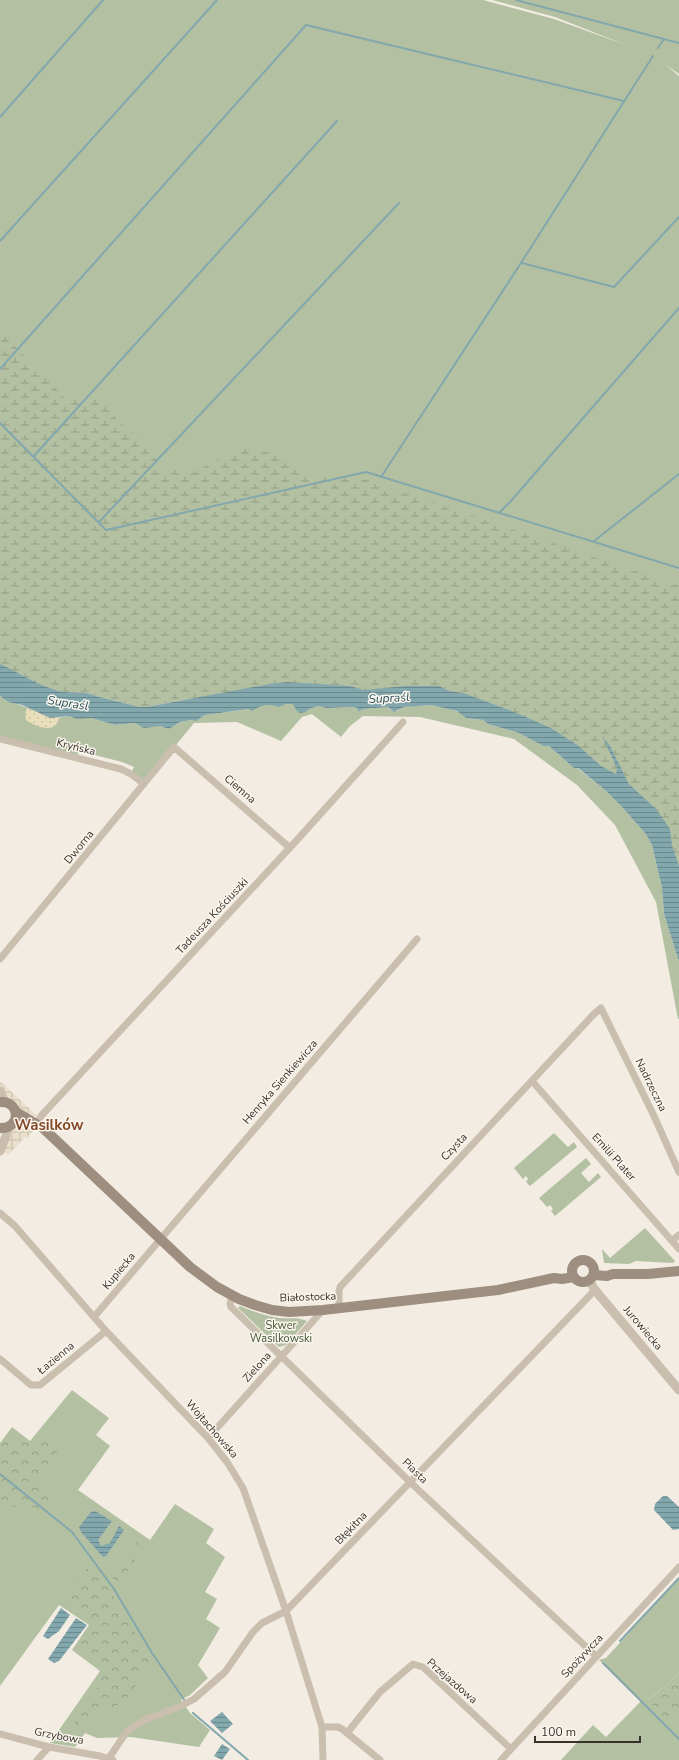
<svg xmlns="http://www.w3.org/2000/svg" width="679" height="1760" font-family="'Nunito Sans',sans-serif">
<defs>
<pattern id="forest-crowns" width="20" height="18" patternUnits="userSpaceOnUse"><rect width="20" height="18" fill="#b3c1a2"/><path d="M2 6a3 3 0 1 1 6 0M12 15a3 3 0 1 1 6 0" fill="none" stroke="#939d84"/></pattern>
<pattern id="wetland-marsh" width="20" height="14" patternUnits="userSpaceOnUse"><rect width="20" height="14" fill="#b3c1a2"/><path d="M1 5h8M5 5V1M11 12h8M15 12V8" fill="none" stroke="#939d84"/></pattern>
<pattern id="sand-dots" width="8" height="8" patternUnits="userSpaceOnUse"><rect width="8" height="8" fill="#eadfbb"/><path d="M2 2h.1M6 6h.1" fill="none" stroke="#c9c0a1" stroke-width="1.8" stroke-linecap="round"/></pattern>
<pattern id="plaza-grid" width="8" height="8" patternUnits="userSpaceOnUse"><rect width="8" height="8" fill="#e9dfca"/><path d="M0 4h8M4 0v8" fill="none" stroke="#c9c0ae"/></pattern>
<pattern id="water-rules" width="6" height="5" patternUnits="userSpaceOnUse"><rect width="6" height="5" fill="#82a7ad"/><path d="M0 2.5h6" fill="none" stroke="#6b898d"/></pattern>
</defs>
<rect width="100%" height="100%" fill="#f2ece2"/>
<path fill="#b3c1a2" d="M 0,0 L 483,0 L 554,19 L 626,45 L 555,17 L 492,0 L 679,0 L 679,74 L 666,65 L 679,76 L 679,882 L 663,827 L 564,746 L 461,702 L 295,706 L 296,710 L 319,706 L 326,708 L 354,707 L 358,709 L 358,712 L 362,709 L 388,707 L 391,710 L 397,711 L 404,707 L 413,706 L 431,705 L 450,709 L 461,713 L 466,718 L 483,720 L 488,724 L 519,733 L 543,746 L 549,746 L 575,769 L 577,768 L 606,791 L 621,806 L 645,833 L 652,845 L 662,888 L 664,914 L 679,962 L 679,1019 L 678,1019 L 656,902 L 615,825 L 577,785 L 514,739 L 420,717 L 363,716 L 350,726 L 341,737 L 312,714 L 302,717 L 281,741 L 237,722 L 194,723 L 144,784 L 131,774 L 134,767 L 122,762 L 79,751 L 77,759 L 0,739 L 0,696 L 8,702 L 14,703 L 56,718 L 68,716 L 73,718 L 91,718 L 115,725 L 135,723 L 141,726 L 160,726 L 169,729 L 180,722 L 199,719 L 205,715 L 257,708 L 0,671 Z
M 554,1133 L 568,1147 L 574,1142 L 577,1147 L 530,1186 L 526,1182 L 528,1179 L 526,1176 L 523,1179 L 514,1168 Z
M 586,1158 L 591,1164 L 581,1173 L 589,1182 L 598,1173 L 601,1177 L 555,1216 L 551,1211 L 553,1209 L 550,1205 L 547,1207 L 539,1198 Z
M 645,1228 L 675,1261 L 673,1263 L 636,1261 L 629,1264 L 604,1263 L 602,1249 L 610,1258 Z
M 240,1306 C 252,1311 265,1316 279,1318 C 289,1319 298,1317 307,1321 L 286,1345 L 279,1347 L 238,1308 Z
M 72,1390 L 109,1418 L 96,1435 L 110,1446 L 78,1490 L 150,1540 L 175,1504 L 214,1529 L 206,1543 L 225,1557 L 205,1592 L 217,1599 L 206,1619 L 220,1628 L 198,1665 L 208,1678 L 190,1695 L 181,1700 L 190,1713 L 210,1730 L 199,1747 L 131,1737 L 97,1738 L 85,1733 L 75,1747 L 50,1743 L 100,1671 L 72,1650 L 89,1625 L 59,1605 L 0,1686 L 0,1443 L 12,1427 L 30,1441 Z
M 679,1578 L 679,1672 L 677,1676 L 648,1700 L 679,1713 L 679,1760 L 561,1760 L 593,1725 L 606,1737 L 641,1701 L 599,1660 L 606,1658 Z"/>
<path fill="url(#forest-crowns)" d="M 41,1435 L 54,1439 L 57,1453 L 48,1468 L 37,1477 L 34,1485 L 47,1489 L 50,1497 L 47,1503 L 38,1509 C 26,1505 20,1505 8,1508 L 0,1502 L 0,1447 L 5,1439 L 13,1436 L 30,1444 Z
M 143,1538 L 147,1543 L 118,1584 L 113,1583 L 113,1574 L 130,1554 L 138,1540 Z
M 89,1565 L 104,1581 L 149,1656 C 149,1666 132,1695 123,1702 C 115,1707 106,1708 98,1714 C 92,1719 87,1725 80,1727 L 73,1721 L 80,1707 L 99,1686 L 103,1668 L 99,1662 L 82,1650 L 80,1643 L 92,1629 L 92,1622 L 84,1615 L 76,1613 L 64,1603 L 59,1605 Z
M 679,1672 L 679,1713 L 675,1712 L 665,1719 L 648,1700 L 677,1676 Z"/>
<path fill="url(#wetland-marsh)" d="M 0,331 L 65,398 L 98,399 L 123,425 L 143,440 L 162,469 L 196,471 L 242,448 L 282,455 L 303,476 L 368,480 L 679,586 L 679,865 L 672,844 L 670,829 L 657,810 L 637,790 L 601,765 L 579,746 L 551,728 L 512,711 L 449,691 L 439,686 L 406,686 L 364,690 L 350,686 L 287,682 L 270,684 L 146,707 L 140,707 L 96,696 C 84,690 71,694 59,691 C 36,685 20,673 0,664 Z"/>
<path fill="url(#sand-dots)" d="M 28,707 L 50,717 L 59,717 C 57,735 36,727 26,720 C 25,715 25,711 28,707 Z"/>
<path fill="url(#plaza-grid)" d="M 0,1081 L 36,1115 L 35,1116 L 27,1115 L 11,1102 L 0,1087 Z
M 21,1125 L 35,1129 L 27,1138 L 25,1137 L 8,1155 L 4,1152 L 11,1132 L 15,1128 Z"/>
<path fill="url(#water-rules)" d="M 0,664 C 20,673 37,685 59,691 C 71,694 84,690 96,696 L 140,707 L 146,707 L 270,684 L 287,682 L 350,686 L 364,690 L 406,686 L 439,686 L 449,691 L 463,693 L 512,711 L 551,728 L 579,746 L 601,766 L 616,774 L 617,768 L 602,736 L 610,746 L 629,784 L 657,810 L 670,829 L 672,845 L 679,866 L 679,962 L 664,914 L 662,888 L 652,845 L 645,833 L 621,806 L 606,791 L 578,768 L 575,769 L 549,746 L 543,746 L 519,733 L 488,724 L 483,720 L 466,718 L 457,711 L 431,705 L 404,707 L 394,712 L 388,707 L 363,709 L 358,712 L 358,709 L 354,707 L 326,708 L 319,706 L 311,708 L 305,712 L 300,713 L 296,710 L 293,704 L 286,704 L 279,707 C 268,703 261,705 252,711 L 249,709 L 205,715 L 196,721 L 192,720 L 180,722 L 169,729 L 160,726 L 144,728 L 135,723 L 115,725 L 91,718 L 77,719 L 68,716 L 50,718 L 22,705 L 8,702 L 0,696 Z
M 663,1496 L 667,1496 L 679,1507 L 679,1529 L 673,1530 L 654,1510 L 655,1504 Z
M 95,1511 L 112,1521 L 98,1540 L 101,1546 L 110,1543 L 119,1526 L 124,1530 L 106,1556 L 103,1557 L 81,1532 L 79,1527 L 91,1512 Z
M 61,1608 L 70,1615 L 59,1631 L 48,1639 L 43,1636 Z
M 76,1618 L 87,1625 L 59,1661 L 54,1663 L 48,1659 Z
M 222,1712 L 233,1724 L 222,1733 L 210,1721 Z
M 222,1744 L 230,1749 L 222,1760 L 214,1756 Z"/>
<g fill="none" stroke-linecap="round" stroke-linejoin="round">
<path stroke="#82a7ad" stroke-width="2" d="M 516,0 L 679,43
M 658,48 L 664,39
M 0,117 L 103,0
M 0,241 L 217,0
M 522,263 L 614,287 L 679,217
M 0,369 L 306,25 L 624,101
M 0,423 L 106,530 L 366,472 L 679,568
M 34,456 L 337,121
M 381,477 L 521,263 L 653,56
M 500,512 L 510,502 L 679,308
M 99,522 L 399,203
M 594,541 L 679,474
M 0,1474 L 72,1532 L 114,1589 L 152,1653 L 185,1701
M 620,1641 L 679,1578
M 603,1663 L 679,1739
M 193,1713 L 248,1760"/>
<path stroke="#cabeae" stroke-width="7" d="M 0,739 L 121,769 L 131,774 L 144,784
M 0,959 L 174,747 L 290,848
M 532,1081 L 679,1249
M 36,1124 L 41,1116 L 297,840 L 403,722
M 0,1213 L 15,1226 L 106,1331 L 208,1438 L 227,1462 L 243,1488 L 286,1611 L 322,1727 L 323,1760
M 672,1241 L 679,1235
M 232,1296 L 230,1304 L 231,1307 L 411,1483 L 596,1656
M 339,1308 L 339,1291 L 340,1287 L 593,1015 L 601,1008 L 654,1116 L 679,1172
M 94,1317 L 417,939
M 0,1359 L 31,1385 L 40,1385 L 106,1331
M 208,1438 L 323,1310
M 322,1727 L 338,1727 L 342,1729 L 380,1760
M 347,1733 L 380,1692 L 413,1664 L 423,1667 L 511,1749
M 0,1734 L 49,1747 L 100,1756 L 113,1760
M 109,1758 L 123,1737 L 130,1729 L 147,1719 L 181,1706 L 194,1699 L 225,1672 L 253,1632 L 262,1623 L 286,1611 L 595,1290
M 37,1760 L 49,1747
M 501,1760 L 679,1567"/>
<path stroke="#cabeae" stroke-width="9" d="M 0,1091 L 5,1102
M 0,1151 L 6,1136 L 7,1127
M 589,1280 L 595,1290 L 679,1390"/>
<path stroke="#9e8e7f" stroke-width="10" d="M 0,1102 C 20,1100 22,1129 0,1128
M 16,1112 L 43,1128 L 190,1267 L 217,1287 L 239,1299 L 255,1305 L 272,1310 L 289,1312 L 323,1310 L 498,1290 L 554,1278 L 562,1279 L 574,1277
M572 1271a11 11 0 1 1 22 0a11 11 0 1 1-22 0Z
M 593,1275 L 607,1276 L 613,1274 L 648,1274 L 679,1271"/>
</g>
<g text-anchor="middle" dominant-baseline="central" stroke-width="3" stroke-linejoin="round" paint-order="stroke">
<g font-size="11" fill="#39312c" stroke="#faf6ee">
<text transform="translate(76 747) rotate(14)">Kryńska</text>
<text transform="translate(240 789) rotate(41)">Ciemna</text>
<text transform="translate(79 847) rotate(-51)">Dworna</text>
<text transform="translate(212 916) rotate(-47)">Tadeusza Kościuszki</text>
<text transform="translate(280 1082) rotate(-49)">Henryka Sienkiewicza</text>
<text transform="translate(651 1085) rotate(64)">Nadrzeczna</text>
<text transform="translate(454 1147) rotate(-47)">Czysta</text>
<text transform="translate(614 1157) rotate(48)">Emilii Plater</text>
<text transform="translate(119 1271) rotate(-50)">Kupiecka</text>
<text transform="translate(308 1297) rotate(-2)">Białostocka</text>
<text transform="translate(643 1328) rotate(50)">Jurowiecka</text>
<text transform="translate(56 1358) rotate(-40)">Łazienna</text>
<text transform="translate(257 1367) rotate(-48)">Zielona</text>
<text transform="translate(212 1429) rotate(49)">Wojtachowska</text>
<text transform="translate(415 1471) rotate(44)">Piasta</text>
<text transform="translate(351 1528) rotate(-46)">Błękitna</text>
<text transform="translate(582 1656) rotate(-47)">Spożywcza</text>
<text transform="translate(452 1681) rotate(41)">Przejazdowa</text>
<text transform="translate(59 1736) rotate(11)">Grzybowa</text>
</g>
<g font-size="11" fill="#445631" stroke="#faf6ee">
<text x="281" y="1325">Skwer<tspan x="281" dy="13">Wasilkowski</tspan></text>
</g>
<g font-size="12" font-style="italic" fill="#244f58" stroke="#faf6ee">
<text transform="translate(389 698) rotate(-3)">Supraśl</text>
<text transform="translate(68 703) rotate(9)">Supraśl</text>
</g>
<g font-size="15" font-weight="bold" fill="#83492a" stroke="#faf6ee">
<text x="49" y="1125">Wasilków</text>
</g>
</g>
<path d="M535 1736v6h105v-6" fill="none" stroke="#39312c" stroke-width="2"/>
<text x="541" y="1736" font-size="12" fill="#39312c" stroke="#faf6ee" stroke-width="3" paint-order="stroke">100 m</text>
</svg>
